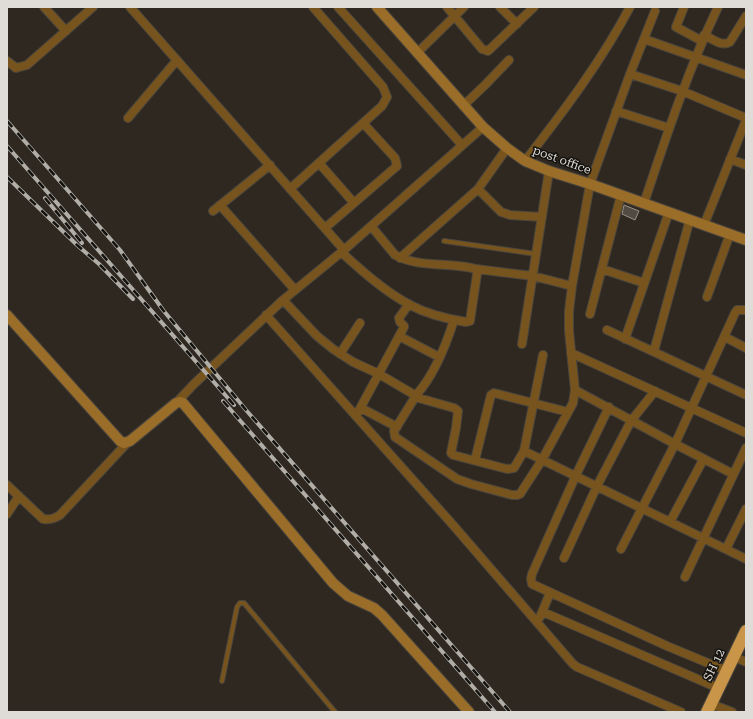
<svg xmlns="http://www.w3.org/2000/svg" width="753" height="719" font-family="'Roboto Serif',serif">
<rect width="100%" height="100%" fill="#2e2821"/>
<path fill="#524b43" stroke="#999289" d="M 624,205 L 639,211 L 635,220 L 622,214 Z"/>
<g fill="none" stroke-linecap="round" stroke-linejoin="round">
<defs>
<path id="lane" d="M 444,241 L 536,254
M 222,681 L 237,607 L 240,603 L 244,603 L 335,712"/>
<path id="street" d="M 44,7 L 66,31
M 130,7 L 344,250
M 338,7 L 462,145
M 447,7 L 482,49 L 488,51 L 534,7
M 500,7 L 517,24
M 684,7 L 676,27 L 702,41
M 704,35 C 713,39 721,47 730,42 L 746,16
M 644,39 L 746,75
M 417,53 L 464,7
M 7,61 L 16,68 L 27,65 L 93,7
M 630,74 L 682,91 L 746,118
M 463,106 L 486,84 L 509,60
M 616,111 L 669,128
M 128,118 L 177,60
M 730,159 L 746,165
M 525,161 C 563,112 601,62 630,7
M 319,163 L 354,203
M 290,189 L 382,106 L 387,97 L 383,87 L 313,7
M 478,189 L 501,212 L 510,215 L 542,217
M 644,203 C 666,137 688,70 718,7
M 220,205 L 295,290
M 213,211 L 270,165
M 704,225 L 746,120
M 325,228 L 397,166 L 395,158 L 363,123
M 341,252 C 362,271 384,291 410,305 C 427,314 447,319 466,322 L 470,321 L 477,274 L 476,269 C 451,262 418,268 395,255 L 371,226
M 400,258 L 478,189 L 507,148
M 476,269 L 533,276 L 572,286
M 602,269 L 644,283
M 707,297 L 730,234
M 283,300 L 317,336 L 333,349 L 353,362 L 379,374 L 413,394 L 417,394 C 435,374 446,345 454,320
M 590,314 L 621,195
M 266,315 L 453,525 L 573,664 L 577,667 L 681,712
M 607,330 L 746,395
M 399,336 L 439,357
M 725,337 L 746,348
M 625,339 L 669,212
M 522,344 L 549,171
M 654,351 L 690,219
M 571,353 L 746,433
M 340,354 L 360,323
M 575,390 L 675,444 L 733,474
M 417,394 L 394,431 L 395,437 L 457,479 L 471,484 L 512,495 L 517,495 L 520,494 L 542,460 L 573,403 L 575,390 L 569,331 L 569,311 L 572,286 L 590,184 L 630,74 L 655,11
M 415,397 L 454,408 L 458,411 L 456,428 L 451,453 L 453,455 L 507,469 L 514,468 L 524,451 L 543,355
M 176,403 L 194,384 L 283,300 L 344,250 L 483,127
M 609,407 L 576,475 L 532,574 L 531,579 L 532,584 L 667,646 L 727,671
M 361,408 L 397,427
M 356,416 L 404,327 L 404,326 L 400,322 L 399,318 L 409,304
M 524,451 L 746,559
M 475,460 L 490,399 L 491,395 L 494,393 L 568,412
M 7,485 L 43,519 C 50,520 54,519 60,515 L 127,443
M 7,514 L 19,496
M 670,522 L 703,460
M 621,549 L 675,444 L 735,313 L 737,310 L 746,310
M 726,549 L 746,509
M 564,558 L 597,486 L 631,421 L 655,391
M 685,577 L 746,448
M 543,612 L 718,688
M 540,617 L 550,593
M 734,657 L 746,662
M 711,704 L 732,712"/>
<path id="secondary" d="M 377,7 L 483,127 L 507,148 L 525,161 L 549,171 L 590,184 L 746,240
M 7,315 L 120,441 L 124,443 L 130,441 L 176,403 L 180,402 L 183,403 L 333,583 L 348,596 L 374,608 L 382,615 L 469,712"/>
<path id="highway" d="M 707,712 L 746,631"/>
</defs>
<use href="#lane" stroke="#4a453e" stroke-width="6"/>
<use href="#street" stroke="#4a453e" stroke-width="10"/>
<use href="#secondary" stroke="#4a453e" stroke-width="12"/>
<use href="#highway" stroke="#4a453e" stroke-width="14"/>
<use href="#lane" stroke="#77541d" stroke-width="4"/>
<use href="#street" stroke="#77541d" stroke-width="8"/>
<use href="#secondary" stroke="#9a6d28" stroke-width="10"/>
<use href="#highway" stroke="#c99549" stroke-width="12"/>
<defs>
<path id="rail" d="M 7,121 L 120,250 L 163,310 L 246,410 L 510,712
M 7,146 L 234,405
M 7,177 L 77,245 L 99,264 L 133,299
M 45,198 L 82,243
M 223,401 L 495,712"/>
</defs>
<use href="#rail" stroke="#b1ada7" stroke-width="4"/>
<use href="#rail" stroke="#14120e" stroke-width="2.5" stroke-dasharray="8" stroke-linecap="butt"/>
</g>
<g text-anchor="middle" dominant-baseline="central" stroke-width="3" stroke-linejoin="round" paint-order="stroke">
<g font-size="12" fill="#dfdbd6" stroke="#14120e">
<text transform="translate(562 160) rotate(20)">post office</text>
<text transform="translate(714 665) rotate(-64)">SH 12</text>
</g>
</g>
<rect width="753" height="719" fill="none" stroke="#dfdbd6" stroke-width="16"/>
</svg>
